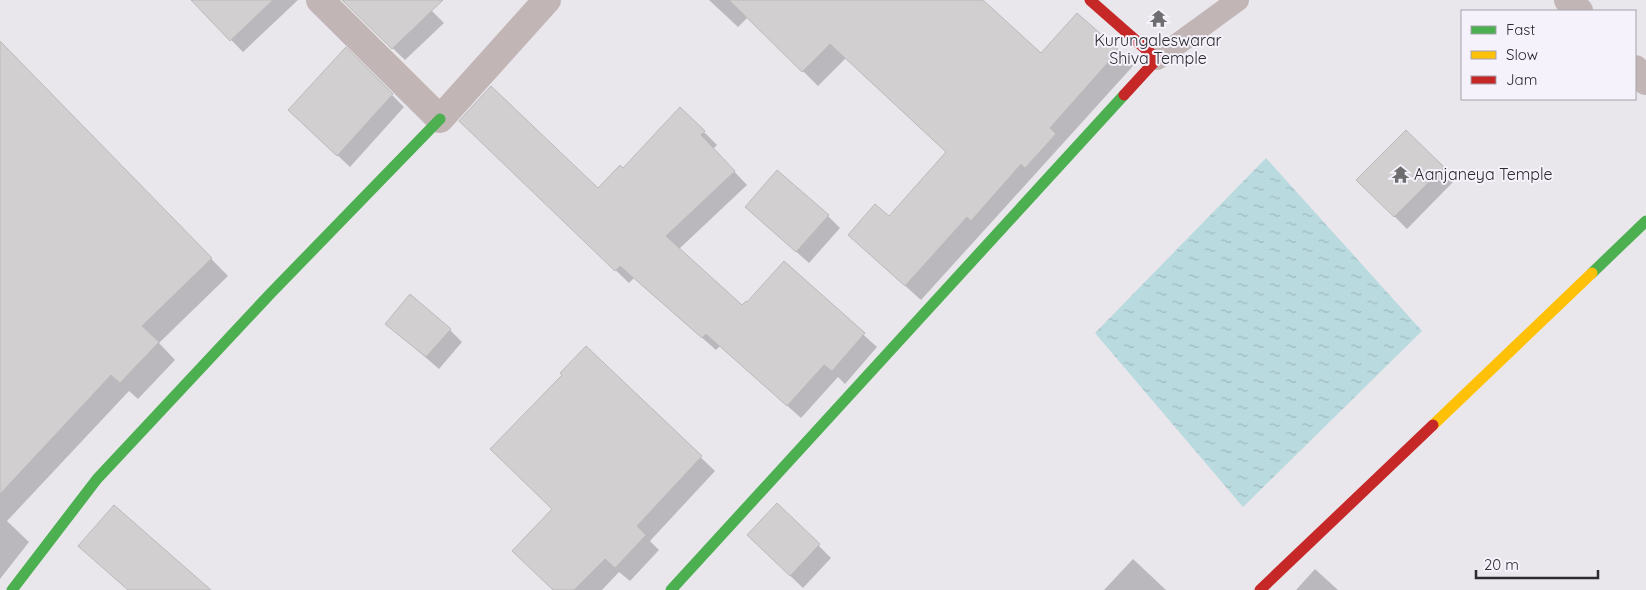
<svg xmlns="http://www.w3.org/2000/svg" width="1646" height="590" font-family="Quicksand,sans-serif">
<defs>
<pattern id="water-ripples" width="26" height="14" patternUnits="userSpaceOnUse" patternTransform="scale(1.25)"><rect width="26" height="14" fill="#b9dadf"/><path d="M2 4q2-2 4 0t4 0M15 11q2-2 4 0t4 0" fill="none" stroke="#9fbbc0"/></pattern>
</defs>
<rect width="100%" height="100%" fill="#e9e7ec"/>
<path fill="url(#water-ripples)" d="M 1266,158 L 1422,331 L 1243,507 L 1095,333 Z"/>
<path fill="#0003" d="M 192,0 L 298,0 L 243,52 Z
M 343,0 L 421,0 L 444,23 L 405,60 Z
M 709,0 L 982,0 L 1041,55 L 1118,51 L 1133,66 L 921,300 L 865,250 L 889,218 L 948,153 L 846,58 L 818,86 L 748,17 L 738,27 Z
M 0,43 L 228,276 L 159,343 L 175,360 L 138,399 L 129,391 L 7,521 L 29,542 L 0,579 Z
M 346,49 L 404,107 L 350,167 L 302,122 Z
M 680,108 L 717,145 L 713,149 L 747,185 L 679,249 L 743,307 L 747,304 L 784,263 L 877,347 L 845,384 L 838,377 L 801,418 L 720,346 L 716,350 L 634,278 L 629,283 L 474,134 L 598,190 L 623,170 Z
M 1406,132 L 1455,180 L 1407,229 L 1358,180 Z
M 828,216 L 840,228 L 809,263 L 759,219 Z
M 387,324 L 450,330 L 462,342 L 439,369 Z
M 586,348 L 715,471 L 650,541 L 659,550 L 630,581 L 619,572 L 602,590 L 554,590 L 554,509 L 563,375 Z
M 777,504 L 831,558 L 803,588 L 760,547 Z
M 80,546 L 209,590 L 128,590 Z
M 1133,559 L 1166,590 L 1104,590 Z
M 1315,569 L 1338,590 L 1296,590 Z"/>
<path fill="#d2cfd1" stroke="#bcb9bb" d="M 191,0 L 273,0 L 230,41 Z
M 342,0 L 443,0 L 392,49 Z
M 729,0 L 983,0 L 1041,53 L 1077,13 L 1119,50 L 1050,128 L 1056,134 L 1025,168 L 1021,164 L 971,221 L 967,217 L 905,286 L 848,235 L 875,204 L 889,216 L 946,152 L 830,44 L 802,72 Z
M 0,41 L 212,258 L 142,326 L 159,342 L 120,383 L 111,375 L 0,494 Z
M 346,47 L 393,94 L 337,156 L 288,110 Z
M 491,86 L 598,188 L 620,165 L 623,168 L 680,107 L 705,131 L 701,135 L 735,171 L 666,236 L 742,305 L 746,301 L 747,302 L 784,261 L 865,333 L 832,371 L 824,365 L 787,406 L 706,334 L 702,338 L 620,266 L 615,271 L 459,121 Z
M 1406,130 L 1444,167 L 1394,217 L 1356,180 Z
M 777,170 L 829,215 L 796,252 L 745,207 Z
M 410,294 L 451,329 L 426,357 L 385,324 Z
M 586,346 L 702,456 L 637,526 L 646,535 L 615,568 L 605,559 L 574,590 L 553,590 L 512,551 L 552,509 L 490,449 L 562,375 L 560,373 Z
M 777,503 L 820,544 L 790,576 L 747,535 Z
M 114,505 L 211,590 L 128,590 L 78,546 Z"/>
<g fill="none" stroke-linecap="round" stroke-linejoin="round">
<path stroke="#c2b5b6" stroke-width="22" d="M 1157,59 L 1238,0"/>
<path stroke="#c2b5b6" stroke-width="28" d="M 320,0 L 440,119 L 547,0
M 1568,0 L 1579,11
M 1635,69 L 1646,81"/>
<path stroke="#4caf50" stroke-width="11" d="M 1592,273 L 1646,221
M 12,590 L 97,479 L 271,293 L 440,119
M 671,590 L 1124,95"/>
<path stroke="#ffc107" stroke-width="11" d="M 1433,425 L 1592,273"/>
<path stroke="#c62828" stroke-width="11" d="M 1090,0 L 1157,59 L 1124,95
M 1260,590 L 1433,425"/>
</g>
<defs>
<symbol id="temple-bare" viewBox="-9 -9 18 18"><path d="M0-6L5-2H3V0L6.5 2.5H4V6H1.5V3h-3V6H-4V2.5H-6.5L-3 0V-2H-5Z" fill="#6e6d70" stroke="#f5f2fc" stroke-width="2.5" paint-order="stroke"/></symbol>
</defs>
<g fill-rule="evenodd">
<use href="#temple-bare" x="1146" y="6" width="25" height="25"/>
<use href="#temple-bare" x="1388" y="162" width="25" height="25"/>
</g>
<g text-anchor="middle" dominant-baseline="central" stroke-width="4" stroke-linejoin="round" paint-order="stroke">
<g font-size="16" fill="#2c2b2e" stroke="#f5f2fc">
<text x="1158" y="40">Kurungaleswarar<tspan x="1158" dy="18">Shiva Temple</tspan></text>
<text x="1414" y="174" text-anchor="start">Aanjaneya Temple</text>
</g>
</g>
<rect x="1461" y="10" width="175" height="90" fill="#f5f2fc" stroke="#a5a2aa"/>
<rect x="1471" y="26" width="25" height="8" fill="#4caf50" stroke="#a5a2aa"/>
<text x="1506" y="35" font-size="15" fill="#2c2b2e">Fast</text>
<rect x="1471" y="51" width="25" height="8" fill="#ffc107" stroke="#a5a2aa"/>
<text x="1506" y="60" font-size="15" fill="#2c2b2e">Slow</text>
<rect x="1471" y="76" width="25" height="8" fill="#c62828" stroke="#a5a2aa"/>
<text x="1506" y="85" font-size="15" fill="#2c2b2e">Jam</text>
<path d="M1476 570v8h122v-8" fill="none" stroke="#2c2b2e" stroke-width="2.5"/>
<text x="1484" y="570" font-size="15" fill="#2c2b2e" stroke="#f5f2fc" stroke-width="4" paint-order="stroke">20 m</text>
</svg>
